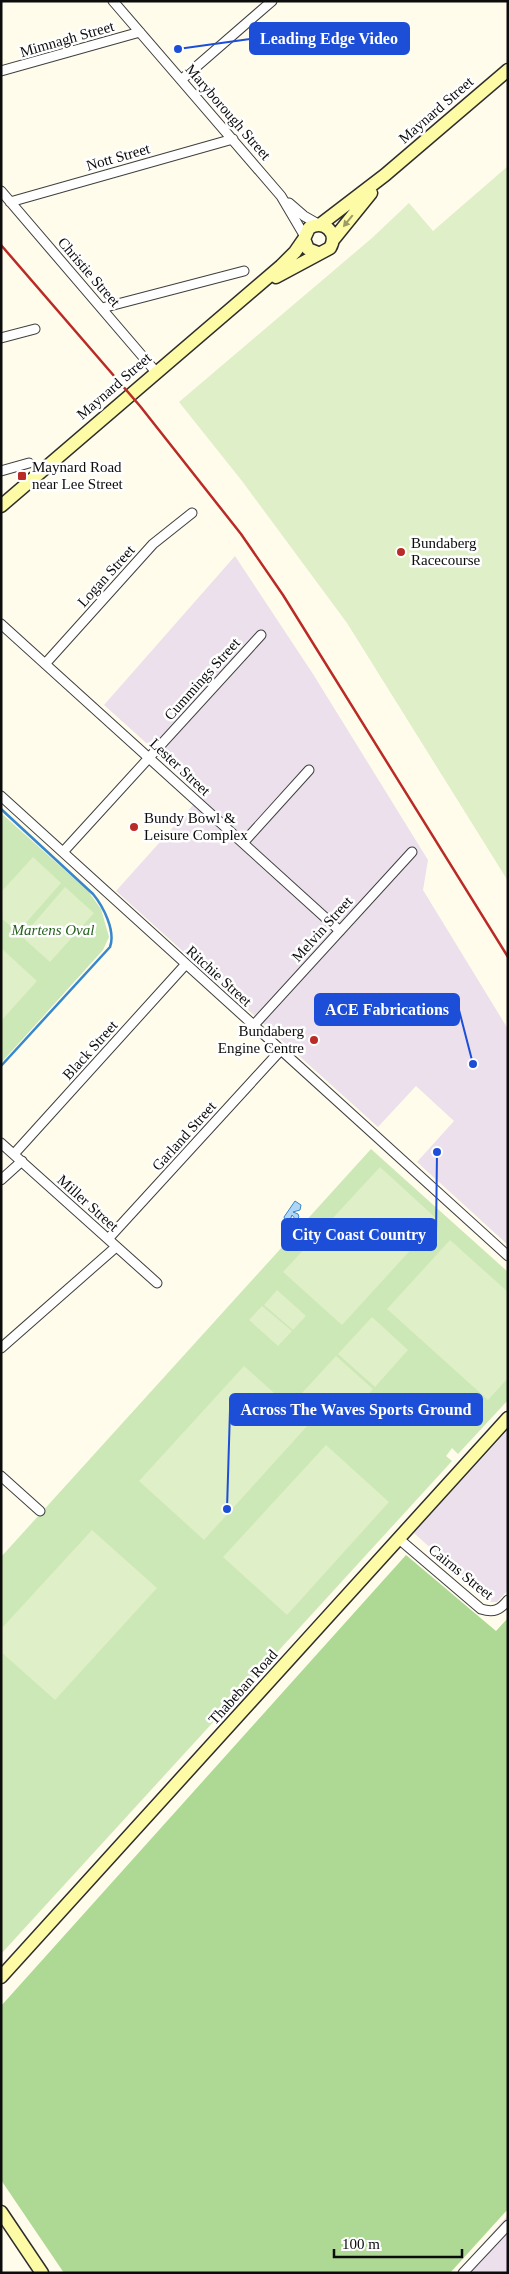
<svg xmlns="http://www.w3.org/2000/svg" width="509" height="2274" font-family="'Times New Roman',serif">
<rect width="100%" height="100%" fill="#fffceb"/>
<path fill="#ebe0eb" d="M 235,556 L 313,674 L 428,860 L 423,890 L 508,1029 L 508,1245 L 417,1162 L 454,1121 L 416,1086 L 378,1127 L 116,891 L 203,794 L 104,705 Z
M 508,1430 L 508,1590 L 497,1602 L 490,1602 L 414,1533 Z
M 508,2215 L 508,2273 L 457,2273 Z"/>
<path fill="#cce8b6" d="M 1,813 L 88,891 L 101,909 L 109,937 L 103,950 L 1,1063 Z
M 371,1149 L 508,1272 L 508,1400 L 458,1454 L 452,1448 L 446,1456 L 452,1461 L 1,1954 L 1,1557 Z"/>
<path fill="#aed995" d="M 406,1555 L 496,1631 L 508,1618 L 508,2209 L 450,2273 L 64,2273 L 1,2180 L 1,2006 Z"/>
<path fill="#dfefc7" d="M 508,166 L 508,881 L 347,623 L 242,481 L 179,402 L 372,238 L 409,203 L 433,231 Z
M 33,857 L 61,883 L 18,932 L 1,918 L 1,892 Z
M 65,887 L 94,913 L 50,962 L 22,937 Z
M 1,948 L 37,981 L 1,1021 Z
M 380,1167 L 438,1220 L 342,1325 L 283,1272 Z
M 450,1240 L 508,1292 L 508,1378 L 488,1400 L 387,1309 Z
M 277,1290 L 306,1316 L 293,1330 L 264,1305 Z
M 262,1306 L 292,1331 L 278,1346 L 249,1320 Z
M 372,1317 L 408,1350 L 375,1387 L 338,1354 Z
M 336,1356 L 373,1389 L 339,1426 L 302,1393 Z
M 244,1366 L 309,1424 L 204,1540 L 139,1481 Z
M 326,1445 L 389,1502 L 287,1615 L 223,1557 Z
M 92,1530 L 157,1588 L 55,1700 L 1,1652 L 1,1629 Z"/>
<path fill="#b0d6f5" stroke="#3886cc" d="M 295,1201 L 301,1205 L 300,1210 L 293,1212 L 298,1214 L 299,1217 L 296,1220 L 292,1215 L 290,1220 L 285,1221 L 284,1217 Z"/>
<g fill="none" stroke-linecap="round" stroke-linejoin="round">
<path stroke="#3886cc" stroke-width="2.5" d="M 1,809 L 93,894 C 103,906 116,931 110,947 L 1,1066"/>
<defs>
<path id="street" d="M 113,1 L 281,196 L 304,235
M 1,71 L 140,32
M 181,80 L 272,1
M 1,191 L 156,372
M 10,202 L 233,139
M 289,203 L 304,216 L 318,224
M 102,308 L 244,271
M 1,338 L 35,329
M 1,471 L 29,463
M 1,624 L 340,931
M 45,664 L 153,544 L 192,513
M 1,796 L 508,1256
M 243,843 L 309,770
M 63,852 L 261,635
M 253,1026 L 412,852
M 1,1143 L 157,1283
M 14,1154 L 186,964
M 1,1180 L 22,1161
M 108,1239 L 280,1051
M 1,1348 L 116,1247
M 1,1476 L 40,1511
M 399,1539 L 481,1609 C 494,1613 500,1610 508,1600
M 463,2273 L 508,2225"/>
<path id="secondary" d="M 321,224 L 385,175 L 508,70
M 333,240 L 371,193
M 276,277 L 330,248 C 339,233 324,219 309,228 L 304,239 L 308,249 L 318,253
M 1,506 L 281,266 L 295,252 L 304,239
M 1,1977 L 508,1418
M 1,2212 L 42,2273"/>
</defs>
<use href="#street" stroke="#3f3f3f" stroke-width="11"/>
<use href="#secondary" stroke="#2e2e2e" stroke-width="15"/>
<use href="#street" stroke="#fff" stroke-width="9"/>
<use href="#secondary" stroke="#fefba7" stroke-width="12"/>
<path stroke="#ba2a26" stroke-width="2.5" d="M 1,245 L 140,406 L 241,534 L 283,595 L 508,957"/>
</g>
<defs><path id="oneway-solid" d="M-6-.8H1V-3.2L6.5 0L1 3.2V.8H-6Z" transform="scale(1.25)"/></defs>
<use fill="#9d9b69" href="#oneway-solid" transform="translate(348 221) rotate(129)"/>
<g fill="#ba2a26" stroke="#fff" stroke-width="2">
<rect x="17" y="471" width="10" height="10" rx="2.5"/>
<circle cx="401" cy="552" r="5"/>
<circle cx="134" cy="827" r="5"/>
<circle cx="314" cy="1040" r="5"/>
</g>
<g text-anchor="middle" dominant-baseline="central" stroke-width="5" stroke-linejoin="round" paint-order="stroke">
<g font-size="15" fill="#0c0c0c" stroke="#fff">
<text transform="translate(67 39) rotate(-16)">Mimnagh Street</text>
<text transform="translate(436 110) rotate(-41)">Maynard Street</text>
<text transform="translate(228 112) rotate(49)">Maryborough Street</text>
<text transform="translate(118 157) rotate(-16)">Nott Street</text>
<text transform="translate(89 272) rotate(49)">Christie Street</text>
<text transform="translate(114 386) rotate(-41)">Maynard Street</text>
<text transform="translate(106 576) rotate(-48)">Logan Street</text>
<text transform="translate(202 679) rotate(-48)">Cummings Street</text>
<text transform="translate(180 767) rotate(43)">Lester Street</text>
<text transform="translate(322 929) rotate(-48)">Melvin Street</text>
<text transform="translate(219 976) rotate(42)">Ritchie Street</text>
<text transform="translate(90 1050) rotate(-48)">Black Street</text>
<text transform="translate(184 1136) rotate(-48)">Garland Street</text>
<text transform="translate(88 1203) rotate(42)">Miller Street</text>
<text transform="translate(461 1572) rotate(39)">Cairns Street</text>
<text transform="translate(243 1687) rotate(-48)">Thabeban Road</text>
</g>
<g font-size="15" fill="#0c0c0c" stroke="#fff" text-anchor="start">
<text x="32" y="467">Maynard Road<tspan x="32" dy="17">near Lee Street</tspan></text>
<text x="411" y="543">Bundaberg<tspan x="411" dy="17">Racecourse</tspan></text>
<text x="144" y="818">Bundy Bowl &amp;<tspan x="144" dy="17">Leisure Complex</tspan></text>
<text x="304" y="1031" text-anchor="end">Bundaberg<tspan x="304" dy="17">Engine Centre</tspan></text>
</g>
<g font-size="15" font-style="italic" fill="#26621d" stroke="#fff">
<text x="53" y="930">Martens Oval</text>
</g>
</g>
<path fill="none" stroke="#1d4ed8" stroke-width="2" d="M178 49L250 39M473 1064L459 1010M437 1152L436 1234M227 1509L230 1410"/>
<g fill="#1d4ed8" stroke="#fff" stroke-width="2">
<circle cx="178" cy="49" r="5"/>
<circle cx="473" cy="1064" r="5"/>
<circle cx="437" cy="1152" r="5"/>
<circle cx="227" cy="1509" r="5"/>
</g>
<g fill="#1d4ed8" stroke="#1d4ed8" stroke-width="2">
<rect x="250" y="23" width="159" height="31" rx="5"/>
<rect x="315" y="994" width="144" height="31" rx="5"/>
<rect x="282" y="1219" width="154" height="31" rx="5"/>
<rect x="230" y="1394" width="252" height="31" rx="5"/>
</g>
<g font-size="16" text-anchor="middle" font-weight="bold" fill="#fff">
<text x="329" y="44">Leading Edge Video</text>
<text x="387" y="1015">ACE Fabrications</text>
<text x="359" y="1240">City Coast Country</text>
<text x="356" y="1415">Across The Waves Sports Ground</text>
</g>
<rect width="509" height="2274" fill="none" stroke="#0c0c0c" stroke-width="5"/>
<path d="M334 2249v8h128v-8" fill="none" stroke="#0c0c0c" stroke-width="2.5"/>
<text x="342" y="2249" font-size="15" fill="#0c0c0c" stroke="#ffffff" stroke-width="4" paint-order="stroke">100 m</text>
</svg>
